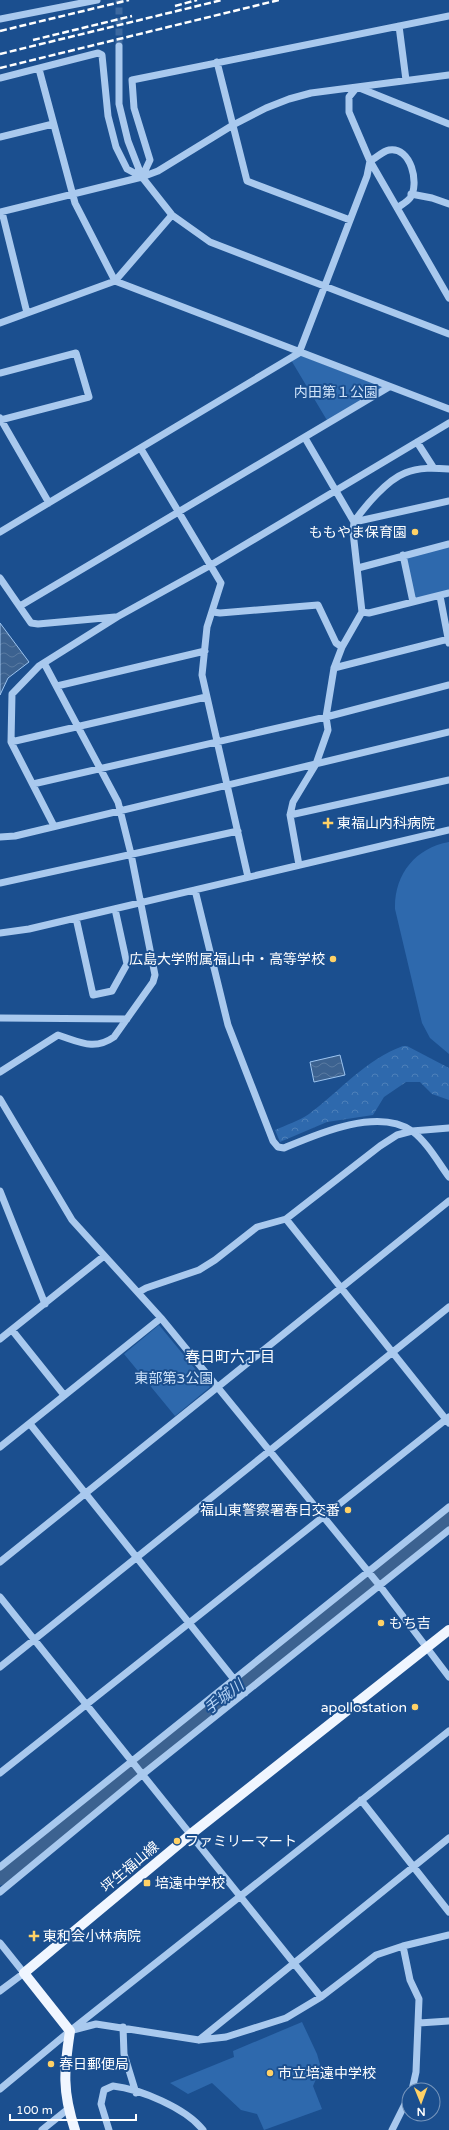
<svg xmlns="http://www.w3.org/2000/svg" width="449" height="2130" font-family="'Varela Round','Noto Sans JP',sans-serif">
<defs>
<pattern id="forest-crowns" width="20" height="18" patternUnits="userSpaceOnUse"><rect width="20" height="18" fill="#2e69ad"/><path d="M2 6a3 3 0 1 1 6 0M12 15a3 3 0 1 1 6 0" fill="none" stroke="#4d80b9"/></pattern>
<pattern id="water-waves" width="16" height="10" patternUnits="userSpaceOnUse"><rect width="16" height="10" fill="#3c6290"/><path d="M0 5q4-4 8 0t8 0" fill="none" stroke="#597aa1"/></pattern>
</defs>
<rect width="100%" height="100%" fill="#1b4f8f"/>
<path fill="url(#forest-crowns)" d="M 403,1046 L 407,1046 L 449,1068 L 449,1100 L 432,1094 L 420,1082 L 406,1082 L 384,1097 L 373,1115 L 327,1122 L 280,1142 L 275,1130 C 286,1125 299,1121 309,1114 C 340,1091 366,1059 403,1046 Z"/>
<path fill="#2e69ad" d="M 299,355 L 385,388 L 328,422 L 291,360 Z
M 449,545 L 449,593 L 414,601 L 404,556 Z
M 449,842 L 449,1054 L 430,1038 L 422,1023 L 395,909 C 394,875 415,848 449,842 Z
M 159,1325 L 210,1387 L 175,1416 L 124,1354 Z
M 302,2022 L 317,2054 L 321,2068 L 313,2086 L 322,2109 L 264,2130 L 257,2114 L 241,2110 L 212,2083 L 188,2094 L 170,2083 L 234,2057 L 233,2051 Z"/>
<path fill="url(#water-waves)" stroke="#9cc4f0" d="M 0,623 L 29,662 L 8,678 L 0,695 Z
M 340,1055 L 345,1075 L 314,1082 L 310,1062 Z"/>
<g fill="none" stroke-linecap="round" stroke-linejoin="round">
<path stroke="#3c6290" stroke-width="15" d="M 0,1878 L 141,1763 L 449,1518"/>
<path stroke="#3d69a0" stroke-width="7" stroke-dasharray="7 3.5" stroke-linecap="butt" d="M 119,46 L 119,0"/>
<path stroke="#a9c9ee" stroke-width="7" d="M 0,19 L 97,0
M 399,26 L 406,80
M 119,46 L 119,104 L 128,141 L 142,177 L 172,215 L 210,242 L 449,334
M 217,62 L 247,181 L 350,220
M 39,69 L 75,203 L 115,281 L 449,409
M 0,78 L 98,53 L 102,55 L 108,116 L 116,147 L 127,169 L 142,177 L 150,160 L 134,108 L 132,80 L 449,16
M 0,137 L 53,124
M 411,194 L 432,198 L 449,204
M 397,208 C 401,205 407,202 410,198 C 420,184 411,146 389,150 C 383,151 376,158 370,161 L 449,298
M 0,212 L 142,177 L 158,171 L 233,125 L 266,108 L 289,99 L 311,93 L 449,75
M 2,212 L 27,313
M 0,323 L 115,281 L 172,215
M 0,373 L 76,353 L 89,397 L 0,420
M 0,418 L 49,503
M 305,438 L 354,522 L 353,532 L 362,612 L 369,613 L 449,593
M 417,442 L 433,467
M 141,449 L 221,583 L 207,627 L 202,675 L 248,877
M 354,522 C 365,506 387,480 405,473 C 419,467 435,468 449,469
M 354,522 L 449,501
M 0,532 L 299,353 L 367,176 L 370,161 L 349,112 L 349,97 L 357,87 L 449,124
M 403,555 L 413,602
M 358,568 L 449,544
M 0,578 L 31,623 L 38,624 L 115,617
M 440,596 L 449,643
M 20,606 L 389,387
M 213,612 L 220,613 L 318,605 L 336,643 L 342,647
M 334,668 L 449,639
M 57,686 L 205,651
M 11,742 L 206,697
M 33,784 L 326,717 L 449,685
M 290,815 L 449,780
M 54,826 L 11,742 L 12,694 L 39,666 L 117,617 L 211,565 L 449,423
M 0,837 L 15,836 L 449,732
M 299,865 L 290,815 L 293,802 L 316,764 L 328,730 L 326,717 L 334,668 L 342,647 L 362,612
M 0,883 L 238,831
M 195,890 L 228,1025 L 273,1141 L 278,1147 L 284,1148 C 317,1134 378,1107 412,1131 C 427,1142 438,1162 449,1177
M 76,918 L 93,995 L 112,991 L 127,964 L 115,909
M 0,933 L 29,929 L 449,830
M 0,1018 L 127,1019
M 0,1072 L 58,1035 C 80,1042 94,1051 114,1037 L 153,982 L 155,975 L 131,854 L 118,802 L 44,663
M 0,1099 L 72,1220 L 161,1318 L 380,1586 L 449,1677
M 0,1191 L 45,1304
M 286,1219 L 449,1423
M 139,1292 L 146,1288 L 199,1270 L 215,1260 L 257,1227 L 286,1219 L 380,1146 L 397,1135 L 412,1131 L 449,1128
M 12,1330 L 64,1395
M 0,1339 L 104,1256
M 30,1424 L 245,1693
M 0,1447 L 161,1318
M 0,1562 L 449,1201
M 0,1597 L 321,1997
M 0,1667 L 449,1307
M 0,1773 L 449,1417
M 361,1800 L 449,1912
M 0,1867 L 449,1507
M 0,1892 L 143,1774 L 449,1530
M 0,1943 L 24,1973 L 0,1991
M 403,1946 L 410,1980 L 419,1999 L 416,2072 L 412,2090
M 419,2023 L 449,2021
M 123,2027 L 124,2054 L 136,2093
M 73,2030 L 96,2024 L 199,2040 L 226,2037 L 286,2018 L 321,1997 L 376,1955 L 403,1946 L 449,1935
M 199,2040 L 449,1838
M 0,2089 L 70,2031 L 449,1731
M 42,2130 L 68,2109
M 109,2130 L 101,2104 L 104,2090 L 113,2086 C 140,2089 186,2108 203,2130
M 392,2130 L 409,2096"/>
<path stroke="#f0f6ff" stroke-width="10" d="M 75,2130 C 62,2091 64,2070 70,2031 L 24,1973 L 191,1834 L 449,1630"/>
<path stroke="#fff" stroke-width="2.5" stroke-dasharray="7 3" stroke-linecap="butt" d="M 175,6 L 197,0
M 0,31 L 129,0
M 33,40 L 132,16
M 0,54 L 222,0
M 0,68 L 279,0"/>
</g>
<g fill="#ffd166" stroke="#1b4f8f" stroke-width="1.5">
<circle cx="415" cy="532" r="4"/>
<path d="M326 817h4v4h4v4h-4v4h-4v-4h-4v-4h4z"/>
<circle cx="333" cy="959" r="4"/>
<circle cx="348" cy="1510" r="4"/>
<circle cx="381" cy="1623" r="4"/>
<circle cx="415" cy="1707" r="4"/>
<circle cx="177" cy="1841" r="4"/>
<rect x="143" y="1879" width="8" height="8" rx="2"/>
<path d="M32 1930h4v4h4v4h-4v4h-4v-4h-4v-4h4z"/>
<circle cx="51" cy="2064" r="4"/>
<circle cx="270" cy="2073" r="4"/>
</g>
<g text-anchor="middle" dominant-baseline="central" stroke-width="4" stroke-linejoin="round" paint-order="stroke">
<g font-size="14" fill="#cfe3fa" stroke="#1b4f8f">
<text x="336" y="392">内田第１公園</text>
<text x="174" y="1378">東部第3公園</text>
</g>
<g font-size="14" fill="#fff" stroke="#1b4f8f" text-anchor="start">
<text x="407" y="532" text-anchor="end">ももやま保育園</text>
<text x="337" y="823">東福山内科病院</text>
<text x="325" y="959" text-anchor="end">広島大学附属福山中・高等学校</text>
<text x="340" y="1510" text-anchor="end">福山東警察署春日交番</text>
<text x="389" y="1623">もち吉</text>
<text x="407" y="1707" text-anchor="end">apollostation</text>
<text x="185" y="1841">ファミリーマート</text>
<text x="155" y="1883">培遠中学校</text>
<text x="43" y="1936">東和会小林病院</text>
<text x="59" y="2064">春日郵便局</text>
<text x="278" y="2073">市立培遠中学校</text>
</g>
<g font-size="14" fill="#fff" stroke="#1b4f8f">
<text transform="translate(130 1867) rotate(-40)">坪生福山線</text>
</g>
<g font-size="15" fill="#fff" stroke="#1b4f8f">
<text x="230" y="1357">春日町六丁目</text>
</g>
<g font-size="15" font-style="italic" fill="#b5d3f5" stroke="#1b4f8f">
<text transform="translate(224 1697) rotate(-38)">手城川</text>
</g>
</g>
<g transform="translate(421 2102) rotate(179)"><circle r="19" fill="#1b4f8f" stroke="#7695bc"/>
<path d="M0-3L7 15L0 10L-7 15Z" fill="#ffd166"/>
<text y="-6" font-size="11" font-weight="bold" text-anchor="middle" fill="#ffffff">N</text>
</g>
<path d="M10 2114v6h126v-6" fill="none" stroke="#ffffff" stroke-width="2"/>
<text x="16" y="2114" font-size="12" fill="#ffffff" stroke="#1b4f8f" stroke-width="3" paint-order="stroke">100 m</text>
</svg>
